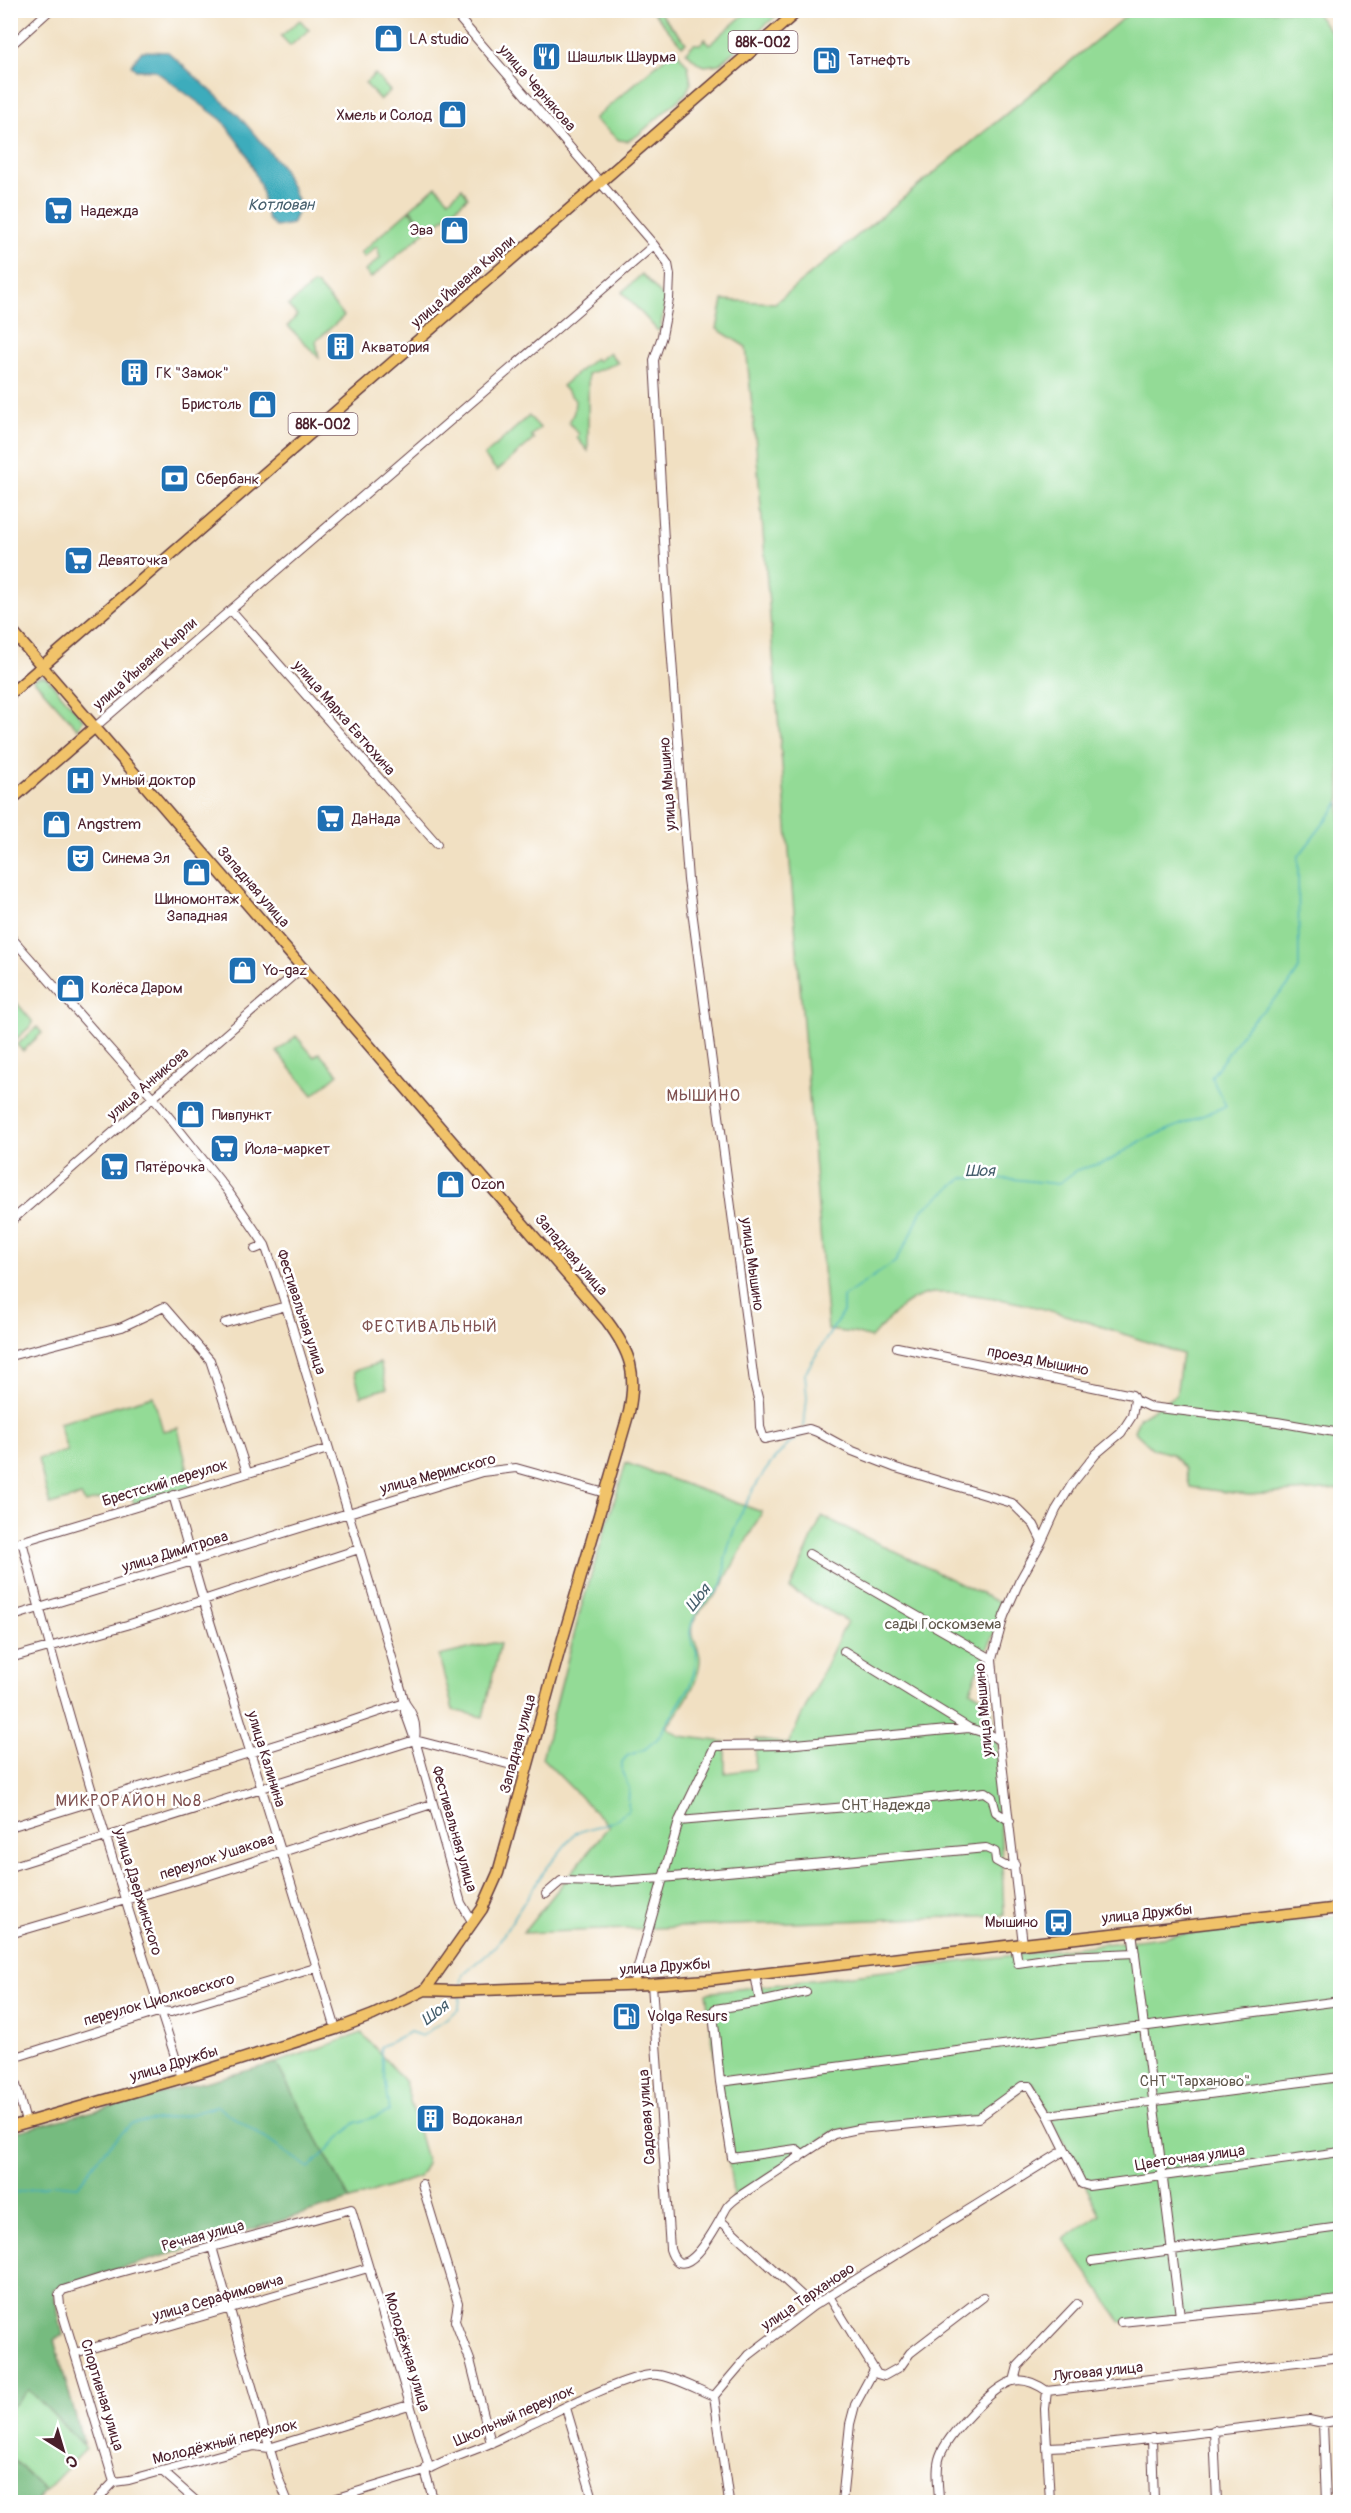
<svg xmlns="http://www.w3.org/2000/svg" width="1351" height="2513" font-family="Pangolin,sans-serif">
<rect width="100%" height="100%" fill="#fff"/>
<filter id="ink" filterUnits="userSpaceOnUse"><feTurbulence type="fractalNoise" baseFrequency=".0167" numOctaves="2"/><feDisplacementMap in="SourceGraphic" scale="12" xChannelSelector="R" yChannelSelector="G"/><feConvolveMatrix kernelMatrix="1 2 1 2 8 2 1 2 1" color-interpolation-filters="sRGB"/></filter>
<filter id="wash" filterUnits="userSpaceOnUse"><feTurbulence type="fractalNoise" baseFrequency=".008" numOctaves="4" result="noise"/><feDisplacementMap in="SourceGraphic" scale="24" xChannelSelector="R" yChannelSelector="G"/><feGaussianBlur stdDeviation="1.35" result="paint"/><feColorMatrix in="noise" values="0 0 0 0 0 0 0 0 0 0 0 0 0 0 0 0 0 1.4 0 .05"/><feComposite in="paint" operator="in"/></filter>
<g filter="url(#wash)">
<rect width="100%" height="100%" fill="#f1e0c2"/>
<path fill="#93db96" stroke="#6e7d60" stroke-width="1.5" d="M 652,11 L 658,11 L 686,43 L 682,46 Z
M 748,11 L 782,11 L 719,64 L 705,66 L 699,64 L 686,52 L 694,44 L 700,44 L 705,39 L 710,44 Z
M 1132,11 L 1314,11 L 1340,43 L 1340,1489 L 1248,1495 L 1190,1487 L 1185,1469 L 1172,1454 L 1153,1449 L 1134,1431 L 1139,1418 L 1176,1395 L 1182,1354 C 1111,1330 1040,1302 965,1294 C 953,1293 935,1291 924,1295 C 901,1302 886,1322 871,1338 L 854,1333 L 828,1330 L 756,446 L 746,347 L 717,329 L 723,300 L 775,303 Z
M 300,20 L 309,30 L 290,46 L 281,36 Z
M 675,49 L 688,66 L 691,83 L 686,93 L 638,135 L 628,141 L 619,140 L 594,119 Z
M 375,74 L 390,91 L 380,100 L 365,83 Z
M 436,186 L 449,200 L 462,188 L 468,197 L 435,226 L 433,224 L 428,229 L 410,209 Z
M 409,210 L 427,230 L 371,278 L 365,271 L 380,258 L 377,246 L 364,257 L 360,253 Z
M 642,274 L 666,300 L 660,329 L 658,331 L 622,292 Z
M 313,284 L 317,285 L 344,316 L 316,341 L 319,358 L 288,326 L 297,315 L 288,306 Z
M 609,352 L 618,363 L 588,374 L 588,451 L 577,438 L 579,434 L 569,423 L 574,412 L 575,400 L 562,386 L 595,358 L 598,361 Z
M 529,416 L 540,428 L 531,436 L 534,439 L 497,471 L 484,456 Z
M 42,676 L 47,678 L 83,719 L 78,729 L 33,679 Z
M 16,1002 L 32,1021 L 32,1025 L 15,1040 L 11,1038 L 10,1007 Z
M 37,1027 L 42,1033 L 23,1051 L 17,1045 Z
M 296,1036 L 314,1057 L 319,1053 L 338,1074 L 313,1095 L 277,1052 Z
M 380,1363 L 387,1388 L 361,1396 L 354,1371 Z
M 153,1396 L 163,1431 L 178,1428 L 192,1488 L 134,1504 L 131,1492 L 85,1503 L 81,1496 L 50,1505 L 38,1459 L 67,1451 L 59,1423 Z
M 626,1463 L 762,1512 L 726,1578 C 721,1597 700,1604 694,1622 C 688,1637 702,1648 700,1662 C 698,1686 681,1708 667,1727 L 680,1736 L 725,1742 L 725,1773 L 755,1769 L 756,1739 L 788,1744 L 847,1621 L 790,1589 L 822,1516 L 1006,1606 L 970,1690 L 990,1702 L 997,1738 L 1004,1915 L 523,1933 L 609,1826 L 542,1758 L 581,1608 Z
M 493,1643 L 500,1644 L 483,1717 L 453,1710 L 439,1656 Z
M 1340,1915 L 1340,2296 L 1121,2322 L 1064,2239 L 1100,2214 L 1033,2083 L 978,2117 L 834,2131 L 731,2201 L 733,2193 L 706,1993 Z
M 362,2033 L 405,2082 L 427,2164 L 419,2177 L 350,2200 L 276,2063 Z
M 29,2389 L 86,2449 L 45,2491 L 11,2457 L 10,2408 Z"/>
<path fill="#76bb7f" stroke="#606d55" stroke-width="1.5" d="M 276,2063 L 350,2200 L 53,2289 L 63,2335 L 54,2340 L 84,2446 L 29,2390 L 11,2408 L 11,2133 Z
M 11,2457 L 45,2491 L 36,2502 L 11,2502 Z"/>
<path fill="#3eacbc" stroke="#446674" stroke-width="1.5" d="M 142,51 L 168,52 L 239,116 L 282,167 L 300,206 L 292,224 L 276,227 L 268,219 L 260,185 L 246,153 L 222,120 L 154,70 L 136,70 L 131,65 Z"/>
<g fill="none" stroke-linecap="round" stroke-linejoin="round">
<path stroke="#3eacbc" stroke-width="1.5" d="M 804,1427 L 807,1398 L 805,1373 L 843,1312 L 843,1297 L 895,1262 L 911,1235 L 921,1211 L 963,1178 L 1013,1179 L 1058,1184 L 1077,1170 L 1109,1161 L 1141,1141 L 1226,1106 L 1211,1077 L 1249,1024 L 1288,986 L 1299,969 L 1298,857 L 1340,802
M 461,1986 L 463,1974 L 496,1946 L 542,1874 L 575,1833 L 612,1822 L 628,1811 L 629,1787 L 622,1772 L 622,1762 L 627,1756 L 645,1749 L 658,1738 L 689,1688 L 694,1673 L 697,1651 C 683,1633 693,1616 707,1600 C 711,1596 718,1592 721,1587 C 727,1577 723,1567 726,1556 C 736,1515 766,1456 803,1434
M 10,2194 L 54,2184 L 78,2186 L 102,2153 L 131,2124 L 188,2115 L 217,2106 L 309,2168 L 355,2123 L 389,2112 L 380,2047 L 410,2032 L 422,2036 L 459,2009 L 460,1996"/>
</g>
</g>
<g filter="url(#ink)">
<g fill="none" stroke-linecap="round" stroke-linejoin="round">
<defs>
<path id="minor" d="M 452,10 L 654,245 L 668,264 L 670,275 L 669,299 L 662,336 L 654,360 L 666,577 L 688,880 L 754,1382 L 759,1402 L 760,1427 L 764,1439 L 809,1429 L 817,1432 L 850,1450 L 896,1468 L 1012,1503 L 1034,1525 L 1042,1541 L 1019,1582 L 1004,1616 L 992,1659 L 1000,1745 L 1023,1944
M 10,46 L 50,10
M 231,610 L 437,844
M 95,727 L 654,245
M 10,936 L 161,1107 L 228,1191 L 265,1245 L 281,1290 L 390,1651 L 405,1703 L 405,1712 L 415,1740 L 461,1903 L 473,1923
M 10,1222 L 303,967
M 255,1249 L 265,1245
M 225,1323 L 286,1306
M 897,1347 L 1132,1395 L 1135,1400 L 1132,1416 L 1121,1433 L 1096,1454 L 1072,1484 L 1056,1510 L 1042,1541
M 10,1356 L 122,1327 L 164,1307 L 210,1360 L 247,1472
M 1135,1400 L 1150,1407 L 1277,1422 L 1340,1433
M 173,1495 L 203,1599 L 336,2029
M 22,1541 C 68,1722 125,1901 182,2078
M 10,1545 L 328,1449
M 809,1554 L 992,1659
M 10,1617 L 482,1472 L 516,1468 L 605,1493
M 844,1651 L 969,1728
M 10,1658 L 127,1625 L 359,1549
M 405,1703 C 413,1713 417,1726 415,1739
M 415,1740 L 527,1769
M 679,1821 L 859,1806 L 985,1792 L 992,1797 L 996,1812 L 1010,1821
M 10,1827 L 327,1729 L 405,1703
M 10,1867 L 415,1740
M 546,1894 L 561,1881 L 603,1882 L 662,1878 L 986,1848 L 995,1852 L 996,1861 L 1005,1866 L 1015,1865
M 1132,1931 L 1180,2316
M 10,1934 L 207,1876 L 432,1804
M 1015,1945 L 1018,1963 L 1066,1956 L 1135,1953
M 755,1974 L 760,2002 L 715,2009 L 713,2013 L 720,2082 L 732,2158 L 796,2149 L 799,2151 L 799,2158
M 652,1984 L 670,2249 C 684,2293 720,2219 727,2207 C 730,2203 734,2200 738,2197 L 834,2134 L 858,2129 L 978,2118 L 1022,2086 L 1030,2086 L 1048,2115 L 1082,2184 L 1089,2186 L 1340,2152
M 633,1985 L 679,1821 L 715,1746 L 785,1745 L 969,1728 L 991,1735 L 1000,1741
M 760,2002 L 806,1992
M 10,2059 L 161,2011 L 171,2012 L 315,1968
M 10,2063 L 26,2122
M 720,2082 L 1340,2001
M 1048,2115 L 1340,2077
M 422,2184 L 458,2303 L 455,2321 L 470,2360 L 491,2443
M 721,2221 L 813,2306
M 212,2247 L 278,2477 L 288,2502
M 1092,2261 L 1340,2227
M 829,2296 L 877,2374 L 884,2376 L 900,2367 L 910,2353 L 983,2297
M 1121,2322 L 1340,2300
M 75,2353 L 368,2268
M 1014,2381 L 1018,2366 L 1077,2304
M 1047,2391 L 1045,2409 L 1050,2502
M 566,2408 L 594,2502
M 1323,2423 L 1326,2502
M 1214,2430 L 1217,2502
M 1152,2438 L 1154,2502
M 1048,2447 L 1097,2445 L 1309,2420 L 1323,2423 L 1340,2420
M 162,2471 L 197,2502
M 114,2482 L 60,2305 L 59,2295 L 63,2290 L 117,2273 L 351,2209 L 428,2464 L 425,2471 L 434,2502
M 114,2482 L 129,2480 L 245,2448 L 254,2446 L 269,2448 L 409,2405
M 95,2502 L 114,2482
M 324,2502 L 425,2471 C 446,2458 470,2453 493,2442 C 524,2428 630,2370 658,2375 C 675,2377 698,2390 714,2396
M 729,2502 L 714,2396 L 749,2355 L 813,2306 L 1065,2150
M 842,2502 L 850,2424 L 855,2405 L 874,2370
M 939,2502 C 939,2488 935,2470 940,2456 C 947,2436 992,2387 1013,2381 C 1025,2378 1037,2384 1047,2391 L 1340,2357"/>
<path id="major" d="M 10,629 L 607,1321 C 631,1353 637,1373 629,1412 L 559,1652 L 498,1873 L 482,1909 L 425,1990
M 10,694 L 799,10
M 10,801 L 95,727
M 10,2127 L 182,2078 L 336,2029 L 373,2015 L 425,1990 L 455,1991 L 652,1984 L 707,1980 L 1340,1908"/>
</defs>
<use href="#minor" stroke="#633c42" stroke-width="10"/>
<use href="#major" stroke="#633c42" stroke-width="13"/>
<use href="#minor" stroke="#fff" stroke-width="8"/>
<use href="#major" stroke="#f1c36a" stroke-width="10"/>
</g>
</g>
<defs>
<symbol id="shop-square" viewBox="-11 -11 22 22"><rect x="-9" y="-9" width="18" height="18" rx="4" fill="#1f6fb2" stroke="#fff"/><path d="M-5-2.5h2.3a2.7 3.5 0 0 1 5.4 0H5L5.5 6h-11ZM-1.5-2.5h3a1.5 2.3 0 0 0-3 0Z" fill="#fff"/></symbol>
<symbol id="restaurant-square" viewBox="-11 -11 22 22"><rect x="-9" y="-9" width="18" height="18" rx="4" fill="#1f6fb2" stroke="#fff"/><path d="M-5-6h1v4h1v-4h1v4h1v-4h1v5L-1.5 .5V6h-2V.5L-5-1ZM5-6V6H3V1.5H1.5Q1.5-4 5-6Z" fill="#fff"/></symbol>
<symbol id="fuel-square" viewBox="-11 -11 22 22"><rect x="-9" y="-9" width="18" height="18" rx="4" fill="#1f6fb2" stroke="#fff"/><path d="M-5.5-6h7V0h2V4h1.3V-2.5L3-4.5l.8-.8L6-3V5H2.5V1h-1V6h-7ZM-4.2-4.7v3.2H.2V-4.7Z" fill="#fff"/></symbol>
<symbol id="supermarket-square" viewBox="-11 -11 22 22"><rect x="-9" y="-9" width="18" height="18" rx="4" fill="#1f6fb2" stroke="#fff"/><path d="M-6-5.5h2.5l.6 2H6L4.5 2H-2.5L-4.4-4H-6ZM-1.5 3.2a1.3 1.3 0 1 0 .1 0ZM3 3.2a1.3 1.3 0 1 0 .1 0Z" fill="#fff"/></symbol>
<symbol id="building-square" viewBox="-11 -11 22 22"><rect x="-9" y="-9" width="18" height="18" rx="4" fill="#1f6fb2" stroke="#fff"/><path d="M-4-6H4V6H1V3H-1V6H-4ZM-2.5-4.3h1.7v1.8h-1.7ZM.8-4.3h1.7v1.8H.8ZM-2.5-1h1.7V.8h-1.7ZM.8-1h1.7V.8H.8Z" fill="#fff"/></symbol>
<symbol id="bank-square" viewBox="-11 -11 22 22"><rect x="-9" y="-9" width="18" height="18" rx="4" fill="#1f6fb2" stroke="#fff"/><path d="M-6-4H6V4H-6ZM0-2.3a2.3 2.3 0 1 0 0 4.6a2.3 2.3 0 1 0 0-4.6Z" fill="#fff"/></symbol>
<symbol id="hospital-square" viewBox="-11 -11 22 22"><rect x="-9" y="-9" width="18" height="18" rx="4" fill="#1f6fb2" stroke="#fff"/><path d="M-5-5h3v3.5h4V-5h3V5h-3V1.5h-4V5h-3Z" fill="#fff"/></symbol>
<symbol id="theatre-square" viewBox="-11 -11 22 22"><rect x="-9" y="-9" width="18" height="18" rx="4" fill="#1f6fb2" stroke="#fff"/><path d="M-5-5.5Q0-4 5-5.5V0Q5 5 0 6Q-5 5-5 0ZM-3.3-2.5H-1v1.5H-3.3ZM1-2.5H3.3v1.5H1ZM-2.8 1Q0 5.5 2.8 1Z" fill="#fff"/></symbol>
<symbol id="bus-square" viewBox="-11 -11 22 22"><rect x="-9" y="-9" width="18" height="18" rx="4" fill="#1f6fb2" stroke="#fff"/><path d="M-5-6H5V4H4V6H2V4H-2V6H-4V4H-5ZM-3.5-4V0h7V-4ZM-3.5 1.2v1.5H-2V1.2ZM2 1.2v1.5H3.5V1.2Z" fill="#fff"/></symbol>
</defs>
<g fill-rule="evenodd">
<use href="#shop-square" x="372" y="22" width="33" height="33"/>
<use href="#restaurant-square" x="530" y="40" width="33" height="33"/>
<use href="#fuel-square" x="810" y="44" width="33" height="33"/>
<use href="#shop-square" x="436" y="98" width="33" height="33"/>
<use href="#supermarket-square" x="42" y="194" width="33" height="33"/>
<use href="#shop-square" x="438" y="214" width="33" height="33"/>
<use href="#building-square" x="324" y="330" width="33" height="33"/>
<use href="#building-square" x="118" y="356" width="33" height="33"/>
<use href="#shop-square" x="246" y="388" width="33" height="33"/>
<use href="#bank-square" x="158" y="462" width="33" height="33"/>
<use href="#supermarket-square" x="62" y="544" width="33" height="33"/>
<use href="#hospital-square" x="64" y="764" width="33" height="33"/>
<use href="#supermarket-square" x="314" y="802" width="33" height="33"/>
<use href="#shop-square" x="40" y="808" width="33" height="33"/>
<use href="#theatre-square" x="64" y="842" width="33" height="33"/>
<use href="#shop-square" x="180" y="856" width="33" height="33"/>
<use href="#shop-square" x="226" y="954" width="33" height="33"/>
<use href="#shop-square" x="54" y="972" width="33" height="33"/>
<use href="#shop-square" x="174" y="1098" width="33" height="33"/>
<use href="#supermarket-square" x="208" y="1132" width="33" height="33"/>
<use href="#supermarket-square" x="98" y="1150" width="33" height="33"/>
<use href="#shop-square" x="434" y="1168" width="33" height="33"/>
<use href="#bus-square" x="1042" y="1906" width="33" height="33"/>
<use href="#fuel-square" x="610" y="2000" width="33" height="33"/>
<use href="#building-square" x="414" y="2102" width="33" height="33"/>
</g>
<g text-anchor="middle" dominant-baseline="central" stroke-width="5" stroke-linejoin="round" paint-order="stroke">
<g fill="#fff" stroke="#80626b" stroke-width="1.5">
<rect x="728.5" y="31" width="69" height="22" rx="4.5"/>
<rect x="288.5" y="413" width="69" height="22" rx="4.5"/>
</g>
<g font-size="14" font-weight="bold" fill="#4a1f2b">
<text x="763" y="42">88К-002</text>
<text x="323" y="424">88К-002</text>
</g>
<g font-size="15" fill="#4a1f2b" stroke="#fff" text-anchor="start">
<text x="409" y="39">LА studio</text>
<text x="568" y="57">Шашлык Шаурма</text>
<text x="848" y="60">Татнефть</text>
<text x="432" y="115" text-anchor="end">Хмель и Солод</text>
<text x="80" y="211">Надежда</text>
<text x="433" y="230" text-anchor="end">Эва</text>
<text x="361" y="347">Акватория</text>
<text x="156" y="373">ГК "Замок"</text>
<text x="242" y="404" text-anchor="end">Бристоль</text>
<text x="196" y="479">Сбербанк</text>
<text x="99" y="560">Девяточка</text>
<text x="102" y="780">Умный доктор</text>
<text x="352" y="819">ДаНада</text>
<text x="77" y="824">Angstrem</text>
<text x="102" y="858">Синема Эл</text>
<text x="197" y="899" text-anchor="middle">Шиномонтаж<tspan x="197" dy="17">Западная</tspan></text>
<text x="263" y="970">Yo-gaz</text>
<text x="91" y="988">Колёса Даром</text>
<text x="212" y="1115">Пивпункт</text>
<text x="245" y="1149">Йола-маркет</text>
<text x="136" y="1167">Пятёрочка</text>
<text x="471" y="1184">Ozon</text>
<text x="1038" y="1922" text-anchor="end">Мышино</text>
<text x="647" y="2016">Volga Resurs</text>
<text x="452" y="2119">Водоканал</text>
</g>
<g font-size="15" fill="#4a1f2b" stroke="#fff">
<text transform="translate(537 88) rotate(49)">улица Чернякова</text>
<text transform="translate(463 282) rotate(-41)">улица Йывана Кырли</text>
<text transform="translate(145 664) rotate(-41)">улица Йывана Кырли</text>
<text transform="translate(344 718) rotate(49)">улица Марка Евтюхина</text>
<text transform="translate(668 784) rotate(-94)">улица Мышино</text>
<text transform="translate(253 887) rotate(49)">Западная улица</text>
<text transform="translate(148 1084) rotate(-41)">улица Анникова</text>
<text transform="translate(571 1255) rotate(49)">Западная улица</text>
<text transform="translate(752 1264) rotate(82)">улица Мышино</text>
<text transform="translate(301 1312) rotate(72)">Фестивальная улица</text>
<text transform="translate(1038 1361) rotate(11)">проезд Мышино</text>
<text transform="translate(438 1474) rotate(-15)">улица Меримского</text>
<text transform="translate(165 1483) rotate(-17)">Брестский переулок</text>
<text transform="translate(175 1552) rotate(-17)">улица Димитрова</text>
<text transform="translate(984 1710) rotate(-95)">улица Мышино</text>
<text transform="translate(518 1744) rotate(-75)">Западная улица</text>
<text transform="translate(266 1759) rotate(73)">улица Калинина</text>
<text transform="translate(454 1829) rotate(74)">Фестивальная улица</text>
<text transform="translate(217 1857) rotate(-18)">переулок Ушакова</text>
<text transform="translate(138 1892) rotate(73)">улица Дзержинского</text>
<text transform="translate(1147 1914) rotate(-6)">улица Дружбы</text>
<text transform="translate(665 1967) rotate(-4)">улица Дружбы</text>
<text transform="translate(159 2000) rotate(-16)">переулок Циолковского</text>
<text transform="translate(174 2064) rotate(-17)">улица Дружбы</text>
<text transform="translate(647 2117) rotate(-94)">Садовая улица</text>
<text transform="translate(1190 2158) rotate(-8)">Цветочная улица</text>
<text transform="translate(203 2236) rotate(-15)">Речная улица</text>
<text transform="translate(808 2297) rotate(-34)">улица Тарханово</text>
<text transform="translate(218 2298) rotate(-16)">улица Серафимовича</text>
<text transform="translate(407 2352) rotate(73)">Молодёжная улица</text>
<text transform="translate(1098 2372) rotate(-6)">Луговая улица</text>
<text transform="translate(102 2395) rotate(73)">Спортивная улица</text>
<text transform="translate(514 2416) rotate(-24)">Школьный переулок</text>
<text transform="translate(225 2442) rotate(-14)">Молодёжный переулок</text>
</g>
<g font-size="15" fill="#60574b" stroke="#fff">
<text x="943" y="1624">сады Госкомзема</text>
<text x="886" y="1805">СНТ Надежда</text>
<text x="1195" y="2081">СНТ "Тарханово"</text>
</g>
<g font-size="16" font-style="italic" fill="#455e6c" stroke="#fff">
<text x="281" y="205">Котлован</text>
<text transform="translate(980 1171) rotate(-1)">Шоя</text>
<text transform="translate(698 1598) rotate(-52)">Шоя</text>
<text transform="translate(435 2013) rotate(-38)">Шоя</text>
</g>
<g font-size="16" letter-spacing="1.5" fill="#805251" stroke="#fff">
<text x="704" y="1096">МЫШИНО</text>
<text x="430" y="1327">ФЕСТИВАЛЬНЫЙ</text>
<text x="129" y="1801">МИКРОРАЙОН №8</text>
</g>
</g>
<rect width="1351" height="2513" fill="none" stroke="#fff" stroke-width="36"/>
<g transform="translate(63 2450) rotate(143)" stroke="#ffffff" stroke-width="4.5" paint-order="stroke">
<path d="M0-4.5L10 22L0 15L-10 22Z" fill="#4a1f2b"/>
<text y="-9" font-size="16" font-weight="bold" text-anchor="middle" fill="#4a1f2b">С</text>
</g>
</svg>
